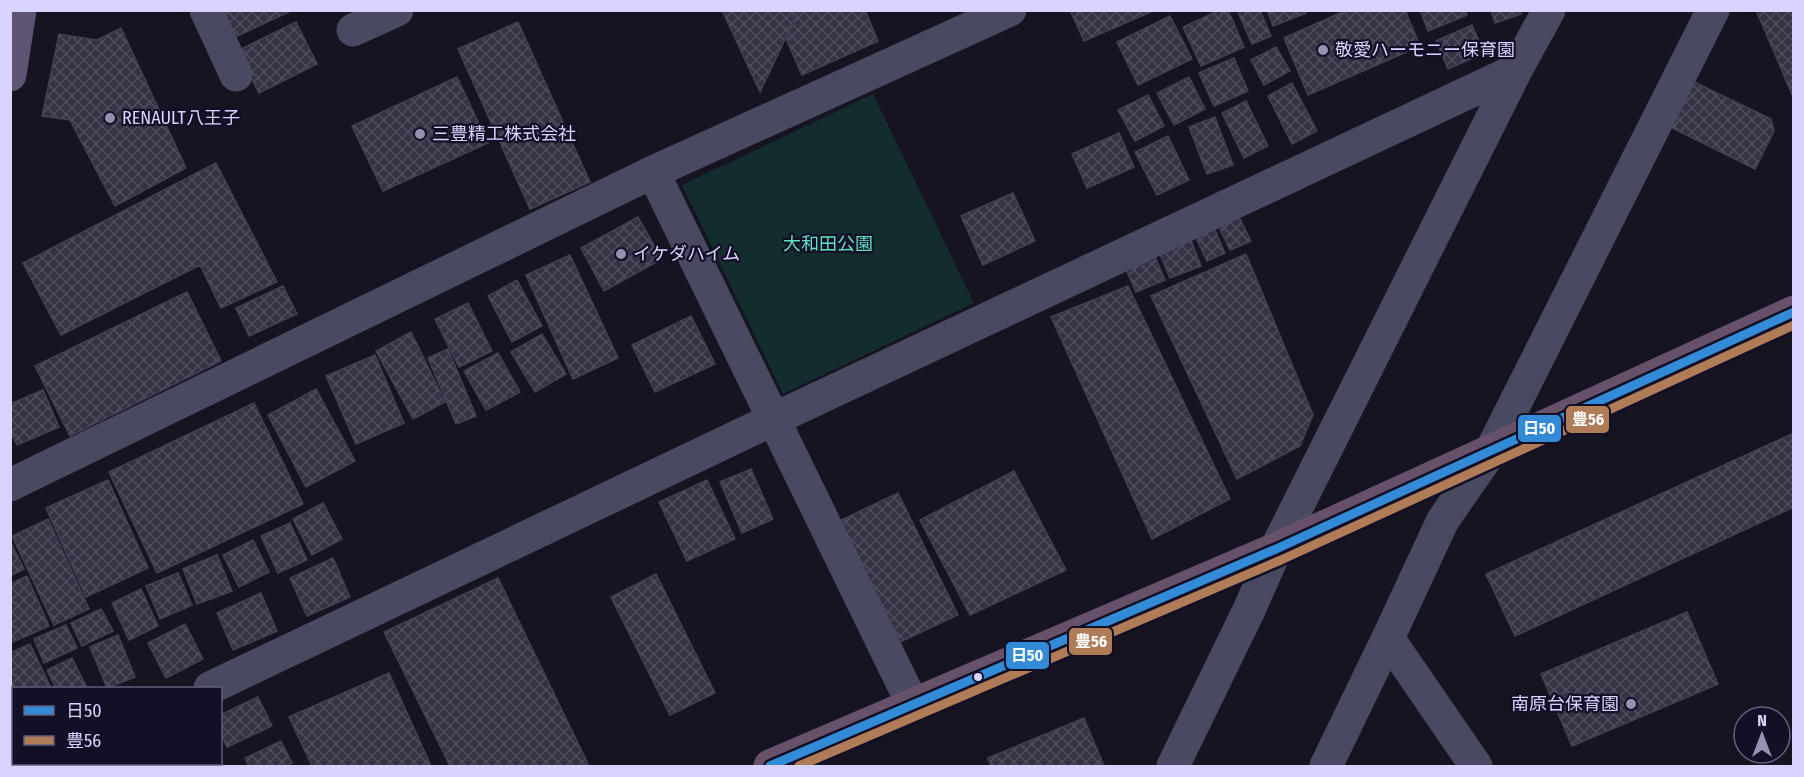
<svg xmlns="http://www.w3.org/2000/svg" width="1804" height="777" font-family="'Fira Sans Condensed','Noto Sans JP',sans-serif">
<defs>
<pattern id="building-cross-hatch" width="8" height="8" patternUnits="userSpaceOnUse" patternTransform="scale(1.5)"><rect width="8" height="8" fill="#343243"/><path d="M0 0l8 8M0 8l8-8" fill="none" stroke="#514f5f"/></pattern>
</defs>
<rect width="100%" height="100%" fill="#161421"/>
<path fill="#132c2d" d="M 873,94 L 974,303 L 783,394 L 682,185 Z"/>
<path fill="url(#building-cross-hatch)" stroke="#433f54" stroke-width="1.5" d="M 220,10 L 288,10 L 289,12 L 233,38 Z
M 722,10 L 799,10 L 760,92 Z
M 799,10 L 865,10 L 878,41 L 802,75 L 786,39 Z
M 1070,10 L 1155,10 L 1084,41 Z
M 1220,10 L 1228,10 L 1244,47 L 1201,66 L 1183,27 Z
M 1237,10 L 1260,10 L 1271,36 L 1252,44 Z
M 1267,10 L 1305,10 L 1306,13 L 1273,26 Z
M 1347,10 L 1405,10 L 1420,46 L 1308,95 L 1284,38 Z
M 1420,10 L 1465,10 L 1467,15 L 1428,31 Z
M 1491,10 L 1520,10 L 1521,14 L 1495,23 Z
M 1756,10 L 1794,10 L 1794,99 Z
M 1170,16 L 1192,59 L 1138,85 L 1117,42 Z
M 296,22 L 317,64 L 259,93 L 237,51 Z
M 518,22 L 590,182 L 530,209 L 458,49 Z
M 1472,25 L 1484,53 L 1448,69 L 1436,41 Z
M 121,28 L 186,168 L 115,206 L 70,120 L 42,116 L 59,34 L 97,40 Z
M 1276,47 L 1290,71 L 1264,85 L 1251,60 Z
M 1234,58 L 1248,91 L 1214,106 L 1199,73 Z
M 457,77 L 488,143 L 383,191 L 352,126 Z
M 1189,77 L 1205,109 L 1174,125 L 1157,93 Z
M 1690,80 L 1771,119 L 1774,131 L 1755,169 L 1668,126 Z
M 1292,83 L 1317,131 L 1292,144 L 1268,96 Z
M 1148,95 L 1164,126 L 1135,141 L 1118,110 Z
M 1246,101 L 1268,146 L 1244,158 L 1222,113 Z
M 1215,117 L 1233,165 L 1207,174 L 1189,127 Z
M 1119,133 L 1134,167 L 1087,188 L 1072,154 Z
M 1168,136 L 1189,180 L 1157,195 L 1135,152 Z
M 216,163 L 277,282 L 221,308 L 200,265 L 61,335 L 23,263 Z
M 1013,193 L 1035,241 L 983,265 L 961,216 Z
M 1237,213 L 1251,241 L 1230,250 L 1217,223 Z
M 638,217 L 662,259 L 604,291 L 581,248 Z
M 1212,223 L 1225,253 L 1207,261 L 1193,232 Z
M 1189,235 L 1201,266 L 1170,278 L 1157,247 Z
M 1153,252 L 1165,280 L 1136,292 L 1124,265 Z
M 1246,254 L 1313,415 L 1300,446 L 1237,479 L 1151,296 Z
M 570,255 L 618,358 L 573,379 L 526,275 Z
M 517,280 L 542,326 L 512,342 L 488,296 Z
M 283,286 L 297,314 L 249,336 L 236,308 Z
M 1128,286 L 1230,499 L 1152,539 L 1051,317 Z
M 187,292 L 221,361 L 70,436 L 35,366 Z
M 468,303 L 492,351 L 459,367 L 435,319 Z
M 691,316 L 715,364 L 655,392 L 632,345 Z
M 411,332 L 445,402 L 413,419 L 376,351 Z
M 542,334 L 566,374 L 535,392 L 511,352 Z
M 448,349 L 476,416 L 456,424 L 428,358 Z
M 498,353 L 520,392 L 486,410 L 464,371 Z
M 375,355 L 404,423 L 356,444 L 326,376 Z
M 316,389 L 355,461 L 306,487 L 268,415 Z
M 43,390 L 59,427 L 17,445 L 10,431 L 10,404 Z
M 254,403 L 303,504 L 157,573 L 109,472 Z
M 1794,433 L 1794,507 L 1515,636 L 1486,574 Z
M 751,469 L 773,519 L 742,533 L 720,482 Z
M 1014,471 L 1066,570 L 970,615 L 920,520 Z
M 108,480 L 148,568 L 86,597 L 46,508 Z
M 707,480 L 735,539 L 687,561 L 659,502 Z
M 898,493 L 958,615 L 900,642 L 839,521 Z
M 323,503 L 342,539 L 312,555 L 293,519 Z
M 48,519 L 89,609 L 54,625 L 12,536 Z
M 290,523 L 307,560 L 278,573 L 261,536 Z
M 253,540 L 269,572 L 239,587 L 223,555 Z
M 10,541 L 24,569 L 10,576 Z
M 217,555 L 232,591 L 197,604 L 183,569 Z
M 333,558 L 350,597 L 307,616 L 290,578 Z
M 178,573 L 192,605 L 160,619 L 146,586 Z
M 656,574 L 715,693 L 670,715 L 611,597 Z
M 27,576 L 49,626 L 10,643 L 10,584 Z
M 498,578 L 589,766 L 450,766 L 384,632 Z
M 141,589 L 158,626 L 129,640 L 112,603 Z
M 261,593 L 277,631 L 233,650 L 217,613 Z
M 101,609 L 113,631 L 82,646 L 71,623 Z
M 1687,612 L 1718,684 L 1572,746 L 1541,674 Z
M 185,624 L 203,659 L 166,678 L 148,643 Z
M 66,625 L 77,648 L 44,663 L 34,639 Z
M 118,635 L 135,677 L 107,688 L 90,647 Z
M 30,644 L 51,688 L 14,688 L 14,715 L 10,716 L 10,653 Z
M 72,658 L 87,688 L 56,688 L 47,670 Z
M 389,673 L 431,766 L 312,766 L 289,717 Z
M 258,697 L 272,726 L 227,747 L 220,732 L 220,715 Z
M 10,717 L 14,723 L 14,759 L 10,761 Z
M 1084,718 L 1104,766 L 991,766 L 988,758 Z
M 281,741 L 292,763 L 285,766 L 249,766 L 245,758 Z"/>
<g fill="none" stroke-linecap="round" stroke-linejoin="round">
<path stroke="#4a4962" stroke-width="33" d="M 206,10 L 236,75
M 353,30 L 397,10
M 653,172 L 913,705
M 10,485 L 653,172 L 1010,10
M 1388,638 L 1476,766
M 210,688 L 774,419 L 1516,70
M 47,766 L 53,764
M 1173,766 L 1249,610 L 1276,549 L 1516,70 L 1549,10
M 1326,766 L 1388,638 L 1443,520 L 1491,451 L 1713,10"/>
<path stroke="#5e5373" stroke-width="33" d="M 10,75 L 20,10"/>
<path stroke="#67516a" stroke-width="33" d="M 770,766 L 1276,549 L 1794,312"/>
<defs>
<path id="bus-1" d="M 770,766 L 1276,549 L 1794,312"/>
<path id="bus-2" d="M 799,766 L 1281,560 L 1794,325"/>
</defs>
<use href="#bus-1" stroke="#130f26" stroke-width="14"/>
<use href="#bus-2" stroke="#130f26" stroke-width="14"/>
<use href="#bus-1" stroke="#338bd7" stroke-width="9"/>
<use href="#bus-2" stroke="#b07c57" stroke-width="9"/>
</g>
<g fill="#9591b1" stroke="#130f26" stroke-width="2">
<circle cx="1323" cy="50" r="6"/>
<circle cx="110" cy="118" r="6"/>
<circle cx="420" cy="134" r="6"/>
<circle cx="621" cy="254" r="6"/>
<circle cx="1631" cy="704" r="6"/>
</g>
<circle fill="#d9d4ff" stroke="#130f26" stroke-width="2" cx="978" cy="677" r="5"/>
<g text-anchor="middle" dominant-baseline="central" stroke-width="4.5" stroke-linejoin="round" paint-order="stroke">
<g font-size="18" fill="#d9d4ff" stroke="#130f26" text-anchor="start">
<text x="1335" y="50">敬愛ハーモニー保育園</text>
<text x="122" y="118">RENAULT八王子</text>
<text x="432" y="134">三豊精工株式会社</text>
<text x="633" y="254">イケダハイム</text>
<text x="1619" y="704" text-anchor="end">南原台保育園</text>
</g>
<g font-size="18" fill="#5fe0c0" stroke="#130f26">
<text x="828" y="244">大和田公園</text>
</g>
</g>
<g stroke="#130f26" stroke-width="2">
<rect x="1565" y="405" width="45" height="29" rx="6" fill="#b07c57"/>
<rect x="1517" y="414" width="45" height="29" rx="6" fill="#338bd7"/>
<rect x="1068" y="627" width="45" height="29" rx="6" fill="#b07c57"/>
<rect x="1005" y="641" width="45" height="29" rx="6" fill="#338bd7"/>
</g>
<g font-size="16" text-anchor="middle" font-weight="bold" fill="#fff">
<text x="1588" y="425">豊56</text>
<text x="1539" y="434">日50</text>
<text x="1091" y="647">豊56</text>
<text x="1027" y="661">日50</text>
</g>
<rect width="1804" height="777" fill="none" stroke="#d9d4ff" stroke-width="24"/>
<rect x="12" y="687" width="210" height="78" fill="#130f26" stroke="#625e7d" stroke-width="1.5"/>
<rect x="24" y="706" width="30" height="9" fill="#338bd7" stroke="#625e7d" stroke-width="1.5"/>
<text x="66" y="717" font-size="18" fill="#d9d4ff">日50</text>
<rect x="24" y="736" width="30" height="9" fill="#b07c57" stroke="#625e7d" stroke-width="1.5"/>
<text x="66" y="747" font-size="18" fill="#d9d4ff">豊56</text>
<g transform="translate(1762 735)"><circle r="28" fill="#130f26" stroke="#625e7d" stroke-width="1.5"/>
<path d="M0-4.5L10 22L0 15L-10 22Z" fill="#9591b1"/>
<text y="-9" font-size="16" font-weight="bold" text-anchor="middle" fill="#d9d4ff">N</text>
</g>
</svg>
